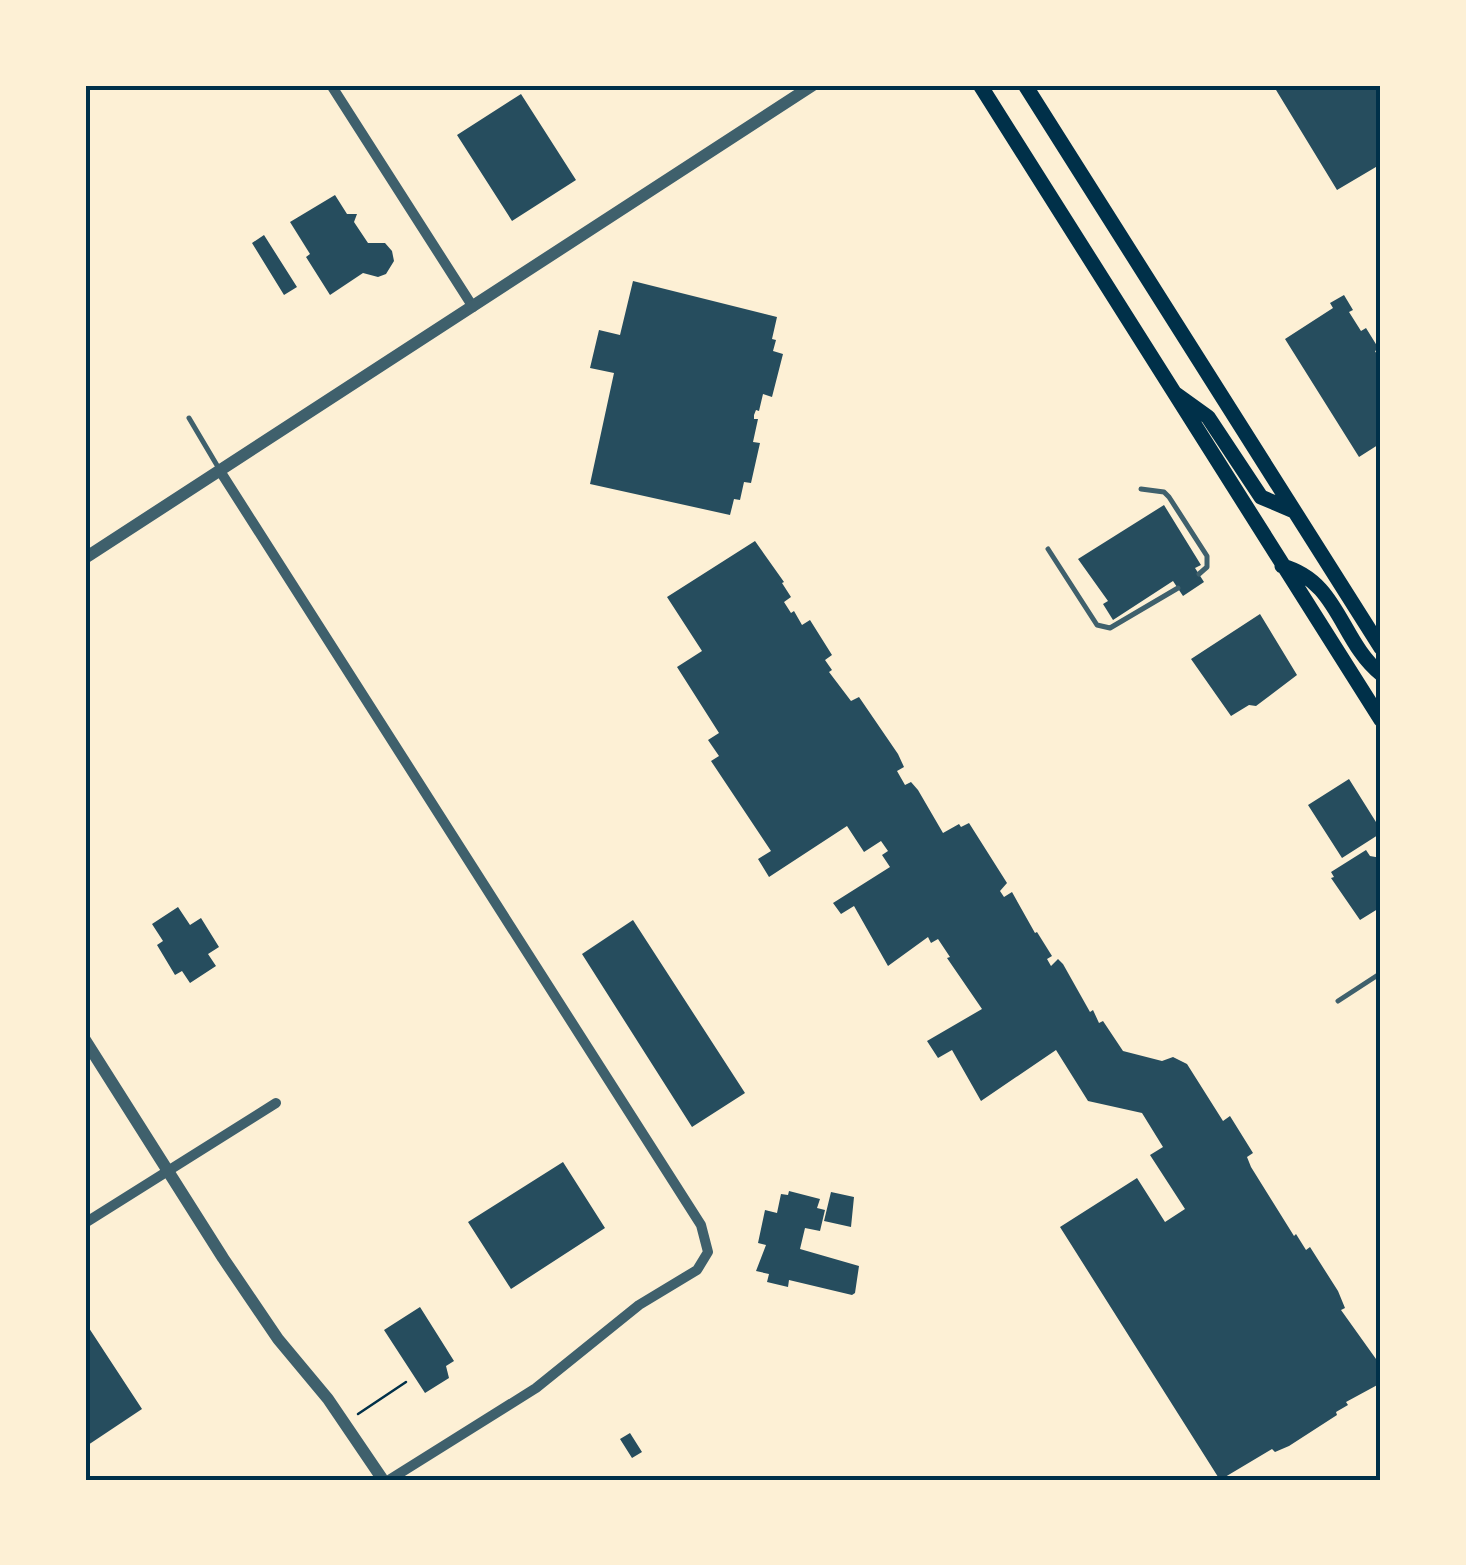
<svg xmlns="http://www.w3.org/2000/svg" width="1466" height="1565" font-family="'Zilla Slab',serif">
<rect width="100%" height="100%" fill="#fdf0d5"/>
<path fill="#264d5e" d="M 1273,85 L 1381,85 L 1381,164 L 1337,190 Z
M 521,94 L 576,180 L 512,221 L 457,135 Z
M 335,195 L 347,214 L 357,214 L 354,222 L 368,243 L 385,243 L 392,251 L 394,261 L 386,274 L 378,277 L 363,273 L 330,295 L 306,257 L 310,254 L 290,222 Z
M 264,235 L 297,287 L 284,295 L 252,243 Z
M 633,281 L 777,317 L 772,339 L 776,340 L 773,351 L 783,354 L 772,397 L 763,394 L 759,411 L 756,410 L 754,415 L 754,419 L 758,419 L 753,442 L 760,443 L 751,483 L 744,482 L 740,500 L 734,499 L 730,515 L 590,484 L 614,373 L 590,368 L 599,330 L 620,335 Z
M 1344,295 L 1353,310 L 1349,312 L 1361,331 L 1366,328 L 1379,349 L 1375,351 L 1381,362 L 1381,443 L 1359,457 L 1285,339 L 1333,308 L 1330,303 Z
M 1164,505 L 1201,565 L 1195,568 L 1204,582 L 1183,596 L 1173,581 L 1113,620 L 1103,604 L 1108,601 L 1078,559 Z
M 755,541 L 784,582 L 782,583 L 791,597 L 784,602 L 791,613 L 794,611 L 802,625 L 810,620 L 832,655 L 825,660 L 832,670 L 829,672 L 851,701 L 859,697 L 898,754 L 904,767 L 897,771 L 905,785 L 911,782 L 918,790 L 943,833 L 959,824 L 961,827 L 969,823 L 1007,883 L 1000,891 L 1004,897 L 1012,892 L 1035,933 L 1037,932 L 1052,956 L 1047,959 L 1051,966 L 1058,959 L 1063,964 L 1090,1012 L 1093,1010 L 1099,1023 L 1103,1021 L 1123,1051 L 1162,1061 L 1173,1057 L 1187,1064 L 1223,1121 L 1230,1116 L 1253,1153 L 1247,1157 L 1251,1167 L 1294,1236 L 1296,1234 L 1306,1250 L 1310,1247 L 1338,1291 L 1345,1308 L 1341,1310 L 1381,1366 L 1381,1383 L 1346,1402 L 1348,1405 L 1336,1412 L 1337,1415 L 1289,1446 L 1275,1452 L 1272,1449 L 1220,1480 L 1060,1227 L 1137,1178 L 1165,1222 L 1185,1209 L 1150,1155 L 1163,1147 L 1142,1113 L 1088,1101 L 1056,1050 L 981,1101 L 952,1050 L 938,1058 L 927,1041 L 982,1009 L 947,958 L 950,957 L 938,939 L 931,943 L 928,937 L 888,966 L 854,906 L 841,914 L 833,903 L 890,867 L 882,855 L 888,851 L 881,841 L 864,852 L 847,826 L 769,877 L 758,859 L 771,851 L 711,761 L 719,756 L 708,740 L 719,733 L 677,667 L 702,651 L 667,597 Z
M 1260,614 L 1297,675 L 1256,706 L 1249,705 L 1231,716 L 1191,659 Z
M 1349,779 L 1381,830 L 1381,839 L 1378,835 L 1342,858 L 1308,805 Z
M 1366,850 L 1370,856 L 1381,858 L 1381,907 L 1360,920 L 1331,878 L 1334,877 L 1331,872 Z
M 178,907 L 190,925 L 201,918 L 219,947 L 208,954 L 216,966 L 190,983 L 182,971 L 175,975 L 157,945 L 163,941 L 152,924 Z
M 633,920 L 745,1093 L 692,1127 L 582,954 Z
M 563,1162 L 605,1228 L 511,1289 L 468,1222 Z
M 789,1191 L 820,1199 L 817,1208 L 825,1210 L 820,1231 L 805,1228 L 800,1249 L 859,1266 L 855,1293 L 852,1295 L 789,1280 L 788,1287 L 767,1282 L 769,1274 L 756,1271 L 766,1245 L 758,1243 L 765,1210 L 777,1213 L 781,1194 L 788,1195 Z
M 831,1192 L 854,1197 L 851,1227 L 824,1221 Z
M 420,1307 L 454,1361 L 446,1366 L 449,1378 L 425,1393 L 384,1330 Z
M 85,1322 L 142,1409 L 85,1447 Z
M 630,1433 L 642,1452 L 632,1458 L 620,1439 Z"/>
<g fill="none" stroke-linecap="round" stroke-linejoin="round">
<path stroke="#003049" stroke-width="2.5" d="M 358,1414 L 406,1382"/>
<path stroke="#3f606c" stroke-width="5" d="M 189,418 L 218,467
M 1141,489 L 1164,492 L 1169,497 L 1207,556 L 1207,567 L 1199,574
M 1048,549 L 1097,625 L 1110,628 L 1178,588
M 1338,1001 L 1381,973"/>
<path stroke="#3f606c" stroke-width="10" d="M 331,85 L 473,307
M 220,471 L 701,1225 L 708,1252 L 697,1270 L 639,1305 L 536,1388 L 389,1480
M 85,1223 L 276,1103"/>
<path stroke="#3f606c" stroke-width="12" d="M 85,558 L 813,85
M 85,1040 L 223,1258 L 278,1339 L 328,1399 L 383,1480"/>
<path stroke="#003049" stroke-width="15" d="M 980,85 L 1381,720
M 1025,85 L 1381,648
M 1176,394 L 1208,417 L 1261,497 L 1294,511
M 1282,566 C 1339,581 1340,641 1381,674"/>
</g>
<rect width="1466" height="1565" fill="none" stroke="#fdf0d5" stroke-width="175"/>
<rect x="88" y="88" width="1290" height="1390" fill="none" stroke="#003049" stroke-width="4"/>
</svg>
